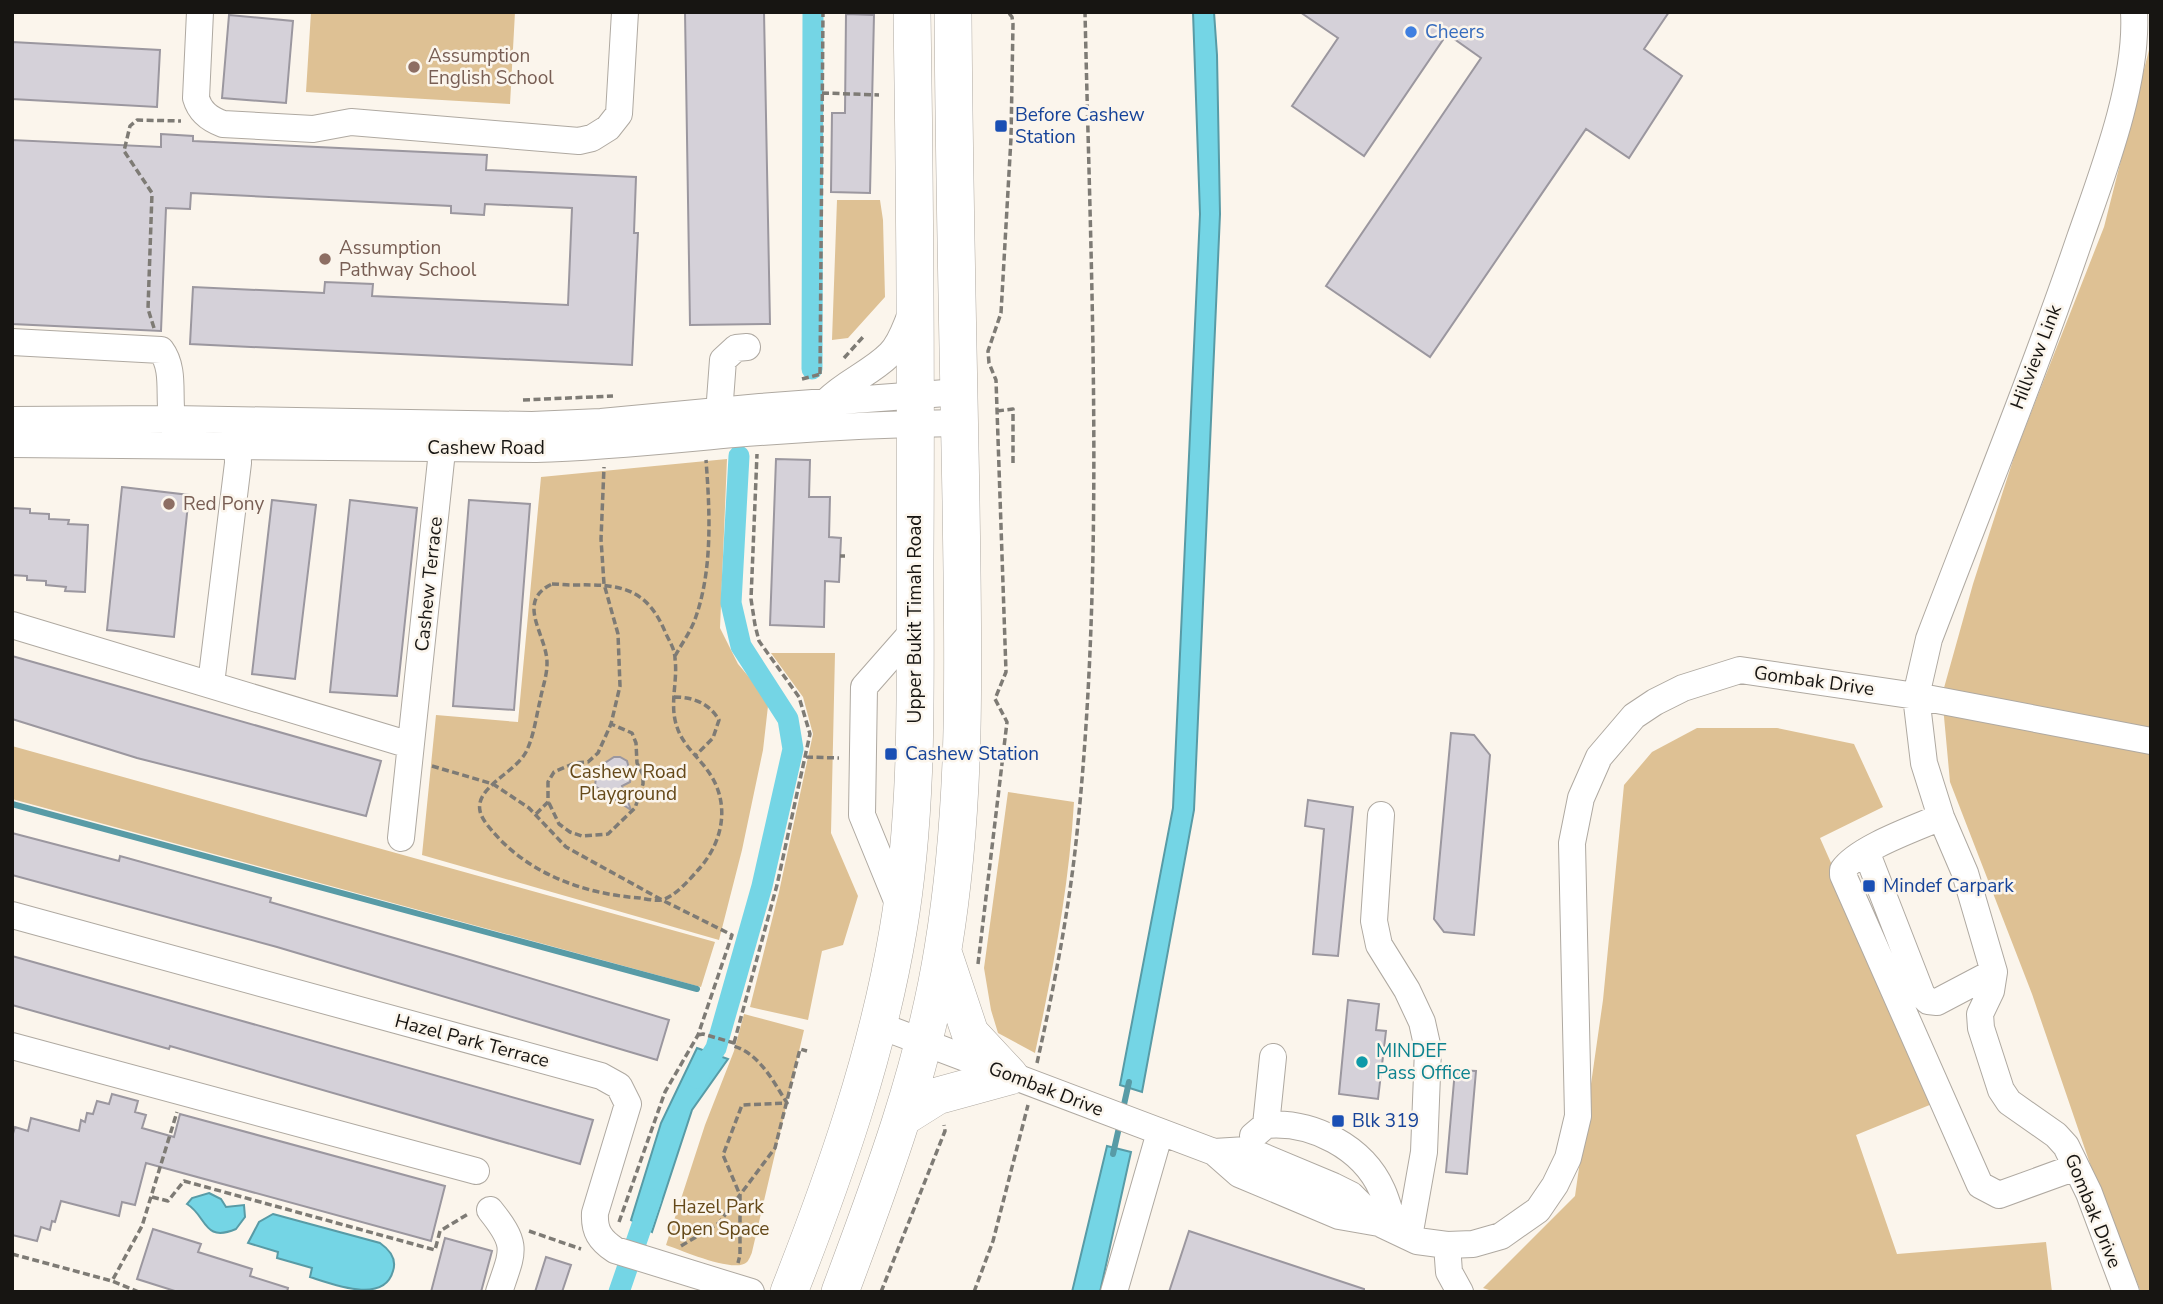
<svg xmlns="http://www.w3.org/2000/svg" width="2163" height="1304" font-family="'Nunito Sans',sans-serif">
<rect width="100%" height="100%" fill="#fbf5ec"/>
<path fill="#dec194" d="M 311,12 L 515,12 L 510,104 L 306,92 Z
M 2151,42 L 2151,1292 L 2141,1292 L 2100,1193 L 2032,994 L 1950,782 L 1942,695 L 1973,584 L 2016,451 L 2104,227 Z
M 837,200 L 880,200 L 883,220 L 885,297 L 848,338 L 832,340 Z
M 727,459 L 720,628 L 738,664 L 764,695 L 768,706 L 763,750 L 742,850 L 719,940 L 422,855 L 436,715 L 518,722 L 541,477 Z
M 771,653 L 835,653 L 831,833 L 858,896 L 843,945 L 822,951 L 808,1020 L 750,1007 L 779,892 L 813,734 L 803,697 Z
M 1697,728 L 1777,728 L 1854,744 L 1883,807 L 1820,838 L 1937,1102 L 1856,1135 L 1897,1254 L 2046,1242 L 2052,1292 L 1495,1292 L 1483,1288 L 1575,1196 L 1603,1000 L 1624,785 L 1652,752 Z
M 12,746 L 715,942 L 701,987 L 12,799 Z
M 1008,792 L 1074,802 C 1069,887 1053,970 1035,1053 L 998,1033 L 991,1010 L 984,968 Z
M 744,1014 L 804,1030 L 752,1252 C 752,1253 748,1262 747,1262 C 735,1274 681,1250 666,1245 L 705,1125 L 734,1051 Z"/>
<path fill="#74d5e5" stroke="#589ba6" stroke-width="2" d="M 1193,12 L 1214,12 L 1217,55 L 1220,214 L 1194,810 L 1142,1092 L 1120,1085 L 1173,808 L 1200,214 Z
M 697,1048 L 728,1059 L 692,1110 L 652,1232 L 631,1220 L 661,1123 Z
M 1107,1146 L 1131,1152 L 1100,1292 L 1072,1292 Z
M 209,1193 L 221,1199 L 226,1207 L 244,1205 L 245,1217 L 236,1229 C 203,1243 207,1216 187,1204 L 192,1198 Z
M 273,1214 L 380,1243 C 390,1250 397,1259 393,1271 C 384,1304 335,1285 310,1277 L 312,1268 L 277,1258 L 278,1252 L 248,1243 L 259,1222 Z"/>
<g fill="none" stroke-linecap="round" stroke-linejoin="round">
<path stroke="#589ba6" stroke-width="6" d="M 12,804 L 697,989
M 1123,1109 L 1129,1082
M 1113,1154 L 1120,1123"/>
<path stroke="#74d5e5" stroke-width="21" d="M 812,369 L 813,12
M 697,1078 L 716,1048 L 730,999 L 762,886 L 793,749 L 788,719 L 741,646 L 731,603 L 739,456
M 619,1292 L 651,1199"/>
</g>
<path fill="#d5d1d9" stroke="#9b979f" stroke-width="2" d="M 685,12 L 764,12 L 770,324 L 690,325 Z
M 1300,12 L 1669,12 L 1644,49 L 1682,76 L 1629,158 L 1586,129 L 1430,357 L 1326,286 L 1481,58 L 1447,34 L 1364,156 L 1292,106 L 1338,38 Z
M 846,14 L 874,15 L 870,193 L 831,192 L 832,113 L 845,113 Z
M 229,15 L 293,21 L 286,103 L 222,98 Z
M 12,42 L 160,50 L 157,107 L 12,99 Z
M 161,134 L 193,136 L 193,141 L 487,155 L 486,170 L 636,177 L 634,233 L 638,233 L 632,365 L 190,344 L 193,287 L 324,293 L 325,282 L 373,284 L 372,296 L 568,305 L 572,208 L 485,204 L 484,215 L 451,213 L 451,206 L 191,193 L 190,209 L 166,208 L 161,331 L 12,324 L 12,140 L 161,147 Z
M 776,459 L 810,460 L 809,497 L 830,497 L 829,537 L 841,538 L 839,582 L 825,581 L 824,627 L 770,625 Z
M 122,487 L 189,495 L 174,637 L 107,630 Z
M 272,500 L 316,505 L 295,679 L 252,674 Z
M 350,500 L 417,508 L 397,696 L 330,692 Z
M 469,500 L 530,504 L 514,710 L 453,706 Z
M 12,508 L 30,509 L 30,513 L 49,514 L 49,519 L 69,520 L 68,524 L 88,525 L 85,592 L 65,591 L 66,587 L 46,585 L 46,581 L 27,580 L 27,576 L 12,575 Z
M 12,656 L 381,761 L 366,816 L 137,758 L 12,719 Z
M 1451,733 L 1474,735 L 1490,755 L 1474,935 L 1444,932 L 1434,919 Z
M 614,757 L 620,757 L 627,761 L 631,776 L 630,782 L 622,786 L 631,810 L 595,786 L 597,768 Z
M 1308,800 L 1353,807 L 1338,956 L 1313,954 L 1324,829 L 1305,826 Z
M 12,833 L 119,861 L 120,856 L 271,898 L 270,902 L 453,955 L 669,1020 L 657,1060 L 277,947 L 12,875 Z
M 12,956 L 593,1120 L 580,1164 L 170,1046 L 169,1049 L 12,1005 Z
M 1348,1000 L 1379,1004 L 1376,1030 L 1386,1031 L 1378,1099 L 1339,1094 Z
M 1455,1070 L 1476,1071 L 1467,1174 L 1446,1172 Z
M 112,1094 L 138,1101 L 135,1112 L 146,1115 L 142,1128 L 174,1137 L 180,1114 L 445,1186 L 431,1241 L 146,1163 L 135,1205 L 122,1202 L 119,1216 L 61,1201 L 55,1222 L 52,1221 L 50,1230 L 41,1227 L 37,1241 L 12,1235 L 12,1137 L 15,1127 L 28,1131 L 31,1118 L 79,1131 L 81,1120 L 85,1122 L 87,1113 L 93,1114 L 97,1101 L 109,1104 Z
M 153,1229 L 201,1244 L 198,1252 L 252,1269 L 250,1276 L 288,1288 L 287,1292 L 178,1292 L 137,1279 Z
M 1189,1231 L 1364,1289 L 1364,1292 L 1169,1292 Z
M 445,1238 L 492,1251 L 481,1292 L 431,1292 Z
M 546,1257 L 571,1265 L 562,1292 L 535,1292 Z"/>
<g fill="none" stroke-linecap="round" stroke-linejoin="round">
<defs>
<path id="minor" d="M 200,12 L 196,98 C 200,112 209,119 223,124 L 313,129 L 351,122 L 579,141 L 592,138 L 608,128 L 619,114 L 625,12
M 12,342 L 161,350 C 179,374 163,410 178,435
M 827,401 C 846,382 871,373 890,354 C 901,343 905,328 911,314
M 12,420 L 172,419 L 532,425 L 601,422 L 760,407 L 959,392
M 718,427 L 723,360 L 736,348 L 747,347
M 12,444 L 536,449 C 603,447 668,440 734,434 C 809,428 884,424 959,423
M 12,625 L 410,745
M 211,684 L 238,463 L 237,428
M 1381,815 L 1374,921 L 1379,945 L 1407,990 L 1422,1022 L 1428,1049 L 1424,1152 L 1409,1237
M 1941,817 C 1916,828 1858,848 1843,870 L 1843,875 L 1980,1185 L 1999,1195 L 2076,1167
M 401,838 L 444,432
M 1866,851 L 1922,995 L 1928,1001 L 1937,1002 L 1994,972
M 900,908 L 862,815 L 864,687 L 915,629
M 12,915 L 601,1076 L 619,1086 L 628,1104 L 595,1213 C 594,1231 600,1240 615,1250 L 751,1292
M 878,1025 L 1214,1152 L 1239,1174 L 1339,1216 L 1379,1223 L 1417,1241 L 1447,1245 L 1473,1244 L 1501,1236 L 1538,1210 L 1555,1185 L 1568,1158 L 1578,1116 L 1572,843 L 1581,798 L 1599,757 L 1634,716 L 1655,702 L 1683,688 L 1740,670 L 1916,696 L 2151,741
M 12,1046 L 476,1171
M 1266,1125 C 1312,1121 1363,1147 1382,1190 C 1388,1203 1391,1218 1396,1231
M 1253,1136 L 1266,1125 L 1273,1057
M 1214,1152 L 1247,1150 L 1333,1186 L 1351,1195 L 1379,1223
M 490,1210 C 519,1246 513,1250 499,1292
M 1447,1245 L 1449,1272 L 1460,1292
M 1114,1292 L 1160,1132
M 2126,1292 L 2089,1193 L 2066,1146 L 2056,1135 L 2009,1102 L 2001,1090 L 1981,1028 L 1980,1014 L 1991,991 L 1994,972 L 1965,873 L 1941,817 L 1924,763 L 1916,696 L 1929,639 C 1980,505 2034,373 2080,238 C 2103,172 2138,82 2134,12"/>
<path id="highway" d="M 902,1118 L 937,1096 L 1010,1076 L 970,1033 L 944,955
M 789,1292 C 835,1175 877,1055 898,931 C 919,808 915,683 915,560 C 916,377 915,195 912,12
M 840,1292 C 882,1180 924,1068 943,949 C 968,797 963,654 961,501 C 958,338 954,175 953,12"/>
</defs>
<use href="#minor" stroke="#afa9a1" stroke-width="28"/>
<use href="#highway" stroke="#afa9a1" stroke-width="38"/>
<path stroke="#7e7b75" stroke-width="3.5" stroke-dasharray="7 3.5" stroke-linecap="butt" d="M 822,93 L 879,95
M 154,328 L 148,309 L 152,193 L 124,151 L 130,126 L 137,120 L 181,121
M 844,358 L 863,337
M 820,374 L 823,12
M 802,379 L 821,374
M 523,400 L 613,396
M 997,411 L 1013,409 L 1013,463
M 840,556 L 845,556
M 552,584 C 559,584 566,585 573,585 C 620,584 647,587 666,634 C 670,642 675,650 675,659 C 678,681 669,705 677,727 C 683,746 699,757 710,774 C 731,806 722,844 698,870 C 689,880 675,897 661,900 C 655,901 646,899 640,898 C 585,894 531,875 494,833 C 489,827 482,820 480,811 C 475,787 515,773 526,752 C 534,736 536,717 540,701 C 542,689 547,676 547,664 C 548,636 514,602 552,584 Z
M 675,656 C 681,645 689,634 694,622 C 713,572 710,513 706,460
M 674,697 C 693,697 709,703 719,720 L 713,738 L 695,756
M 806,757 L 839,758
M 432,766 L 493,784 L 529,808 L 566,847 L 662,900 L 732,935 L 698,1035 L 665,1092 L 619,1222
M 549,803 L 559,824 L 570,832 L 582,836 L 608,834 L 635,808 L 643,784 L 643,775 L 637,763 L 636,743 L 632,733 L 611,724
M 536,814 L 548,802 L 548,782 L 554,772 L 575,763 L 588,762 L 598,753 L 611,724 L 620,686 L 618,634 L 604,584 L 601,539 L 604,467
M 978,964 L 1007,722 L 995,699 L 1006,672 L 996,380 L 989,363 L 988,351 L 1001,313 L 1011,138 L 1013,24 L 1012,17 L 1008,12
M 698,1035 L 703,1034 L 734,1043 L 733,1046 C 759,1053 773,1081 787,1103 L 742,1105 L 723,1155 L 740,1195 L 740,1255 L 738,1263
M 734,1043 L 777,885 L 810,734 L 799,697 L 759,641 L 755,625 L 751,599 L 757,454
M 1037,1063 C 1054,987 1069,911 1077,833 C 1105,562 1091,284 1085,12
M 152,1197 L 168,1201 L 184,1181 L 435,1250 L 440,1231 L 468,1214
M 529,1231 L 581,1249
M 681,1246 L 719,1223 L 775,1148 L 800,1049 L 807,1051
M 12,1254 L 112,1281
M 139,1292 L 112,1281 L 142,1226 L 177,1112
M 881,1292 L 945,1131 L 944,1125
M 974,1292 L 993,1241 L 1028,1105"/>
<use href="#minor" stroke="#fff" stroke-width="26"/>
<use href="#highway" stroke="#fff" stroke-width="37"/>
</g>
<circle fill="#3f7fe0" stroke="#fbf5ec" stroke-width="2.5" cx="1411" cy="32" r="7"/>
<g fill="#8d6e63" stroke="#fbf5ec" stroke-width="2.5">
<circle cx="414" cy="67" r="7"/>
<circle cx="325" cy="259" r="7"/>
<circle cx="169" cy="504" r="7"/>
</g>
<g fill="#1a4fb4" stroke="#fbf5ec" stroke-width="2.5">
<rect x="994" y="119" width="14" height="14" rx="3.5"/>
<rect x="884" y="747" width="14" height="14" rx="3.5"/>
<rect x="1862" y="879" width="14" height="14" rx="3.5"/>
<rect x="1331" y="1114" width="14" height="14" rx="3.5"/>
</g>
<circle fill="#0f9aa8" stroke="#fbf5ec" stroke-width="2.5" cx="1362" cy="1062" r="7"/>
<g text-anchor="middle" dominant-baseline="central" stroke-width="5" stroke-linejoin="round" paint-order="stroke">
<g font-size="19" fill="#366cbe" stroke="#fbf5ec" text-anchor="start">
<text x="1425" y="32">Cheers</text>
</g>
<g font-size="19" fill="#785e54" stroke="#fbf5ec" text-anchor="start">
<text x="428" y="56">Assumption<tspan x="428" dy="22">English School</tspan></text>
<text x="339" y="248">Assumption<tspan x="339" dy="22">Pathway School</tspan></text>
<text x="183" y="504">Red Pony</text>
</g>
<g font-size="19" fill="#164399" stroke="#fbf5ec" text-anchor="start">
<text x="1015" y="115">Before Cashew<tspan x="1015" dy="22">Station</tspan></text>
<text x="905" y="754">Cashew Station</text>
<text x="1883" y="886">Mindef Carpark</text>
<text x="1352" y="1121">Blk 319</text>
</g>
<g font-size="19" fill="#171512" stroke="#fbf5ec">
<text transform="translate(2036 357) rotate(-69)">Hillview Link</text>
<text x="486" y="448">Cashew Road</text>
<text transform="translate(429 584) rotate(-84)">Cashew Terrace</text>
<text transform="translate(915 619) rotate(-90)">Upper Bukit Timah Road</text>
<text transform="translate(1814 681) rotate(8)">Gombak Drive</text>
<text transform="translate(472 1041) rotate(15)">Hazel Park Terrace</text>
<text transform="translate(1046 1089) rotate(21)">Gombak Drive</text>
<text transform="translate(2093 1211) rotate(68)">Gombak Drive</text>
</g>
<g font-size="19" fill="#654919" stroke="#fbf5ec">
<text x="628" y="772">Cashew Road<tspan x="628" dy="22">Playground</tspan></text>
<text x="718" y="1207">Hazel Park<tspan x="718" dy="22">Open Space</tspan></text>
</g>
<g font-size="19" fill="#0d838f" stroke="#fbf5ec" text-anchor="start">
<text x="1376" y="1051">MINDEF<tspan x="1376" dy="22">Pass Office</tspan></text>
</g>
</g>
<rect width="2163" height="1304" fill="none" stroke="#171512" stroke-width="28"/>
</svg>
